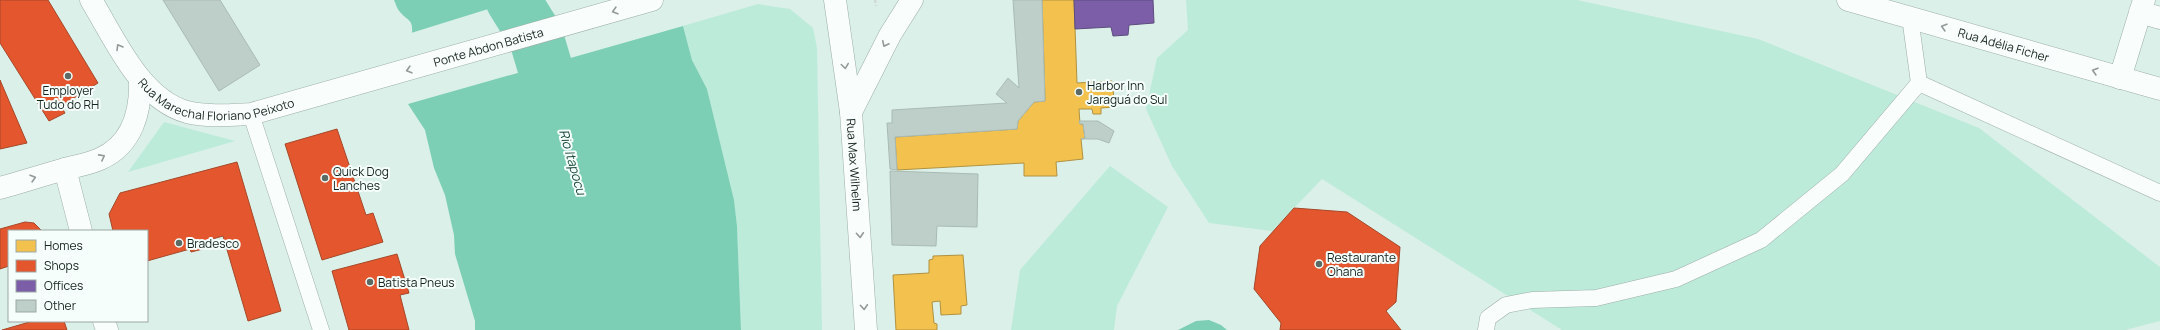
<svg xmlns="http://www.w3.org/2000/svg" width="2160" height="330" font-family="Manrope,sans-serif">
<rect width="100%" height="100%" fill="#daf0e8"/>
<path fill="#bdebda" d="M 1186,0 L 1577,0 L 1758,39 L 1979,128 L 2160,267 L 2160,321 L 2125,330 L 1562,330 L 1322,179 L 1272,231 L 1209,223 L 1172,166 L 1146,109 L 1157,58 L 1188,30 Z
M 758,4 L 790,9 L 813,28 L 817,48 L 822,330 L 741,330 L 737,226 L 734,200 L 707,89 L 692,60 L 683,26 Z
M 164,122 L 235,141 L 128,172 Z
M 1110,166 L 1168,207 L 1117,306 L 1114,330 L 1011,330 L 1020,270 Z"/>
<path fill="#7ccfb4" d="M 394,0 L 534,0 L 412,34 C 413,19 409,22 400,12 C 397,9 396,4 394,0 Z
M 683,26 L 692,60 L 707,89 L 734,200 L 737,226 L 741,330 L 475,330 L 475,321 L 455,254 L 454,235 L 445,195 L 434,168 L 425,130 L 408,104 Z
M 1209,320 L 1221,325 L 1227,330 L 1178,330 L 1196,321 Z"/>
<path fill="#daf0e8" d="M 517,0 L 536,0 L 413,36 L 411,35 L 411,33 Z
M 682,24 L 685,25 L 406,104 L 407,102 Z"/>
<path fill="#f2c14e" stroke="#b09240" d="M 1042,0 L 1074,0 L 1077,83 L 1112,81 L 1115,107 L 1101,108 L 1101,114 L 1093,114 L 1092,109 L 1079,109 L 1080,124 L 1083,124 L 1085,138 L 1081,139 L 1083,159 L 1056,162 L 1057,176 L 1024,176 L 1024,163 L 897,170 L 895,137 L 1017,129 L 1018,121 L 1034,102 L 1045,101 Z
M 963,255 L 967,305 L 961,306 L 961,314 L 941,315 L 940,301 L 932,302 L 934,323 L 937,324 L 937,330 L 896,330 L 893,275 L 929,273 L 929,260 L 933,259 L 933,256 Z"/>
<path fill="#e4572e" stroke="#a64829" d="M 0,0 L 48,0 L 98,83 L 61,106 L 65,113 L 49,121 L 0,43 Z
M 0,80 L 27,143 L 0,149 Z
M 337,129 L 366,215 L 373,213 L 383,242 L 322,260 L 285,144 Z
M 237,162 L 281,311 L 248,321 L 223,236 L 209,240 L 211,247 L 191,252 L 190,249 L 147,261 L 147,231 L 113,231 L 109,214 L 120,193 Z
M 1294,208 L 1347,212 L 1400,247 L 1396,302 L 1386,311 L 1401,330 L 1280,330 L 1281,323 L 1254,289 L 1260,246 Z
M 25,222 L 34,223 L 42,231 L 9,231 L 9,266 L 0,269 L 0,229 Z
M 397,254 L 409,293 L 400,295 L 409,330 L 349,330 L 332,271 Z
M 33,321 L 64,321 L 67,330 L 2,330 Z"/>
<path fill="#7b5ea7" stroke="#5c4d7e" d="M 1074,0 L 1153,0 L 1154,23 L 1129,25 L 1128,35 L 1113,36 L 1111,27 L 1075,29 Z"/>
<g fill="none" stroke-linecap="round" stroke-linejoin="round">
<path stroke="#7ccfb4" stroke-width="55" d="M 513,0 L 536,37 L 566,138"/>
</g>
<path fill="#becfc9" stroke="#aabbb4" d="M 163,0 L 220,0 L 260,65 L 219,91 Z
M 1013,0 L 1042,0 L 1045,101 L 1034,102 L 1018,121 L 1017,129 L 895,137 L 897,170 L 890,169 L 887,123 L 892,123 L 892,110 L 1007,103 L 996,94 L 1008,78 L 1019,88 Z
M 1079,121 L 1098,121 L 1114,131 L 1109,143 L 1098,139 L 1081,139 L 1085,138 L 1083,124 L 1080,124 Z
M 890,171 L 978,174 L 977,227 L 937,226 L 936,246 L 892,245 Z"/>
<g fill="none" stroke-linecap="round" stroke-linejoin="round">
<defs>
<path id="lane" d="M 1919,83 L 2160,193
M 251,114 L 321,330
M 1486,330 L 1488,318 L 1506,305 L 1532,300 L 1596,298 L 1676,279 L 1761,240 L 1842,174 L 1919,83 L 1910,17"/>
<path id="street" d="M 2140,12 L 2160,18
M 2120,78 L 2144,0
M 65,169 L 81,231
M 104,321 L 107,330"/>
<g id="secondary">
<path id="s1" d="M 835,0 L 851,112 L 866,330"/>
</g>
<g id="highway">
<path id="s2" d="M 91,0 C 115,39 140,99 187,112 C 207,117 230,115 251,114 L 652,0"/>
<path id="s3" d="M 1848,0 L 2160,89"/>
<path d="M 851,112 L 890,35 L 912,0"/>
<path d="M 0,188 C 22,182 43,175 65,169 C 76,166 89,164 100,159 C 132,145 141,112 140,80"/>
</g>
</defs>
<use href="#lane" stroke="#9daea8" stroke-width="17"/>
<use href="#street" stroke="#9daea8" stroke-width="23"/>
<use href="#secondary" stroke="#9daea8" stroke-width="23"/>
<use href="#highway" stroke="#9daea8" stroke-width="23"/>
<path stroke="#d2d9d6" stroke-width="2.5" stroke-dasharray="3 2" stroke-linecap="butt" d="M 875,0 L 876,6"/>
<use href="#lane" stroke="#f9fdfc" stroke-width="16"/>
<use href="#street" stroke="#f9fdfc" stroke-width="22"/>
<use href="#secondary" stroke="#f9fdfc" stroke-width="22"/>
<use href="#highway" stroke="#f9fdfc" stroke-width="22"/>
</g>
<defs><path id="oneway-chevron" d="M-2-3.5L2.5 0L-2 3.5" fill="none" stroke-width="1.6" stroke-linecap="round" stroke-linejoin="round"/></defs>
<g stroke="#929b98">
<use href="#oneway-chevron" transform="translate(615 11) rotate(164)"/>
<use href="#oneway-chevron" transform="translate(1944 27) rotate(-164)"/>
<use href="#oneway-chevron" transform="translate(885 44) rotate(116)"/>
<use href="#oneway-chevron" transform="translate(119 47) rotate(-121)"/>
<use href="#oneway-chevron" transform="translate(845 66) rotate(82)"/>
<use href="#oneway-chevron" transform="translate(409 70) rotate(164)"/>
<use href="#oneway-chevron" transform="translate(2095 71) rotate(-164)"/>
<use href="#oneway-chevron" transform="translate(102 157) rotate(-28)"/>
<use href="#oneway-chevron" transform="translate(33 178) rotate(-16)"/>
<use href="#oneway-chevron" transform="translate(860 235) rotate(86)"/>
<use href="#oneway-chevron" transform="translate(864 307) rotate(86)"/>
</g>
<g fill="#5a6b65" stroke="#f6fefb" stroke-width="1.5">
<circle cx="68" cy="76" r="4"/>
<circle cx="1079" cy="92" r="4"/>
<circle cx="325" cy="178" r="4"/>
<circle cx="179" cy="243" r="4"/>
<circle cx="1319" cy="264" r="4"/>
<circle cx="370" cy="282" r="4"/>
</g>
<g text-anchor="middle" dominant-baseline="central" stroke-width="4" stroke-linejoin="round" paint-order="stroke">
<g font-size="12" fill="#15241e" stroke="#f6fefb">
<text stroke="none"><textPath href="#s3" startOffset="162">Rua Adélia Ficher</textPath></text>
<text stroke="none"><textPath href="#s2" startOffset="462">Ponte Abdon Batista</textPath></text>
<text stroke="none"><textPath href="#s2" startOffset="177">Rua Marechal Floriano Peixoto</textPath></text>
<text stroke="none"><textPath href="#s1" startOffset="166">Rua Max Wilhelm</textPath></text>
</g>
<g font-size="12" fill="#15241e" stroke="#f6fefb" text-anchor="start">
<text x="1087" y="85">Harbor Inn<tspan x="1087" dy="14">Jaraguá do Sul</tspan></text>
<text x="68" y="90" text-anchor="middle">Employer<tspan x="68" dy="14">Tudo do RH</tspan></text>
<text x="333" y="171">Quick Dog<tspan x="333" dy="14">Lanches</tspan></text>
<text x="187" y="243">Bradesco</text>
<text x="1327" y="257">Restaurante<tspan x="1327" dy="14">Ohana</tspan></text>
<text x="378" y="282">Batista Pneus</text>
</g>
<g font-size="13" font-style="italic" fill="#1d4b3c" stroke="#f6fefb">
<text transform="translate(573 162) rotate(74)">Rio Itapocu</text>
</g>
</g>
<rect x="8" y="230" width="140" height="92" fill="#f6fefb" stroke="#9ca7a3"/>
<rect x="16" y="240" width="20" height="12" fill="#f2c14e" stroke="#9ca7a3"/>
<text x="44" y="250" font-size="12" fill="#15241e">Homes</text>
<rect x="16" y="260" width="20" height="12" fill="#e4572e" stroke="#9ca7a3"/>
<text x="44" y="270" font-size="12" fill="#15241e">Shops</text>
<rect x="16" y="280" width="20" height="12" fill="#7b5ea7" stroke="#9ca7a3"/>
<text x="44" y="290" font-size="12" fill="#15241e">Offices</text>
<rect x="16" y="300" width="20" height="12" fill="#becfc9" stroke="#9ca7a3"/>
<text x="44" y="310" font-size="12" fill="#15241e">Other</text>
</svg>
